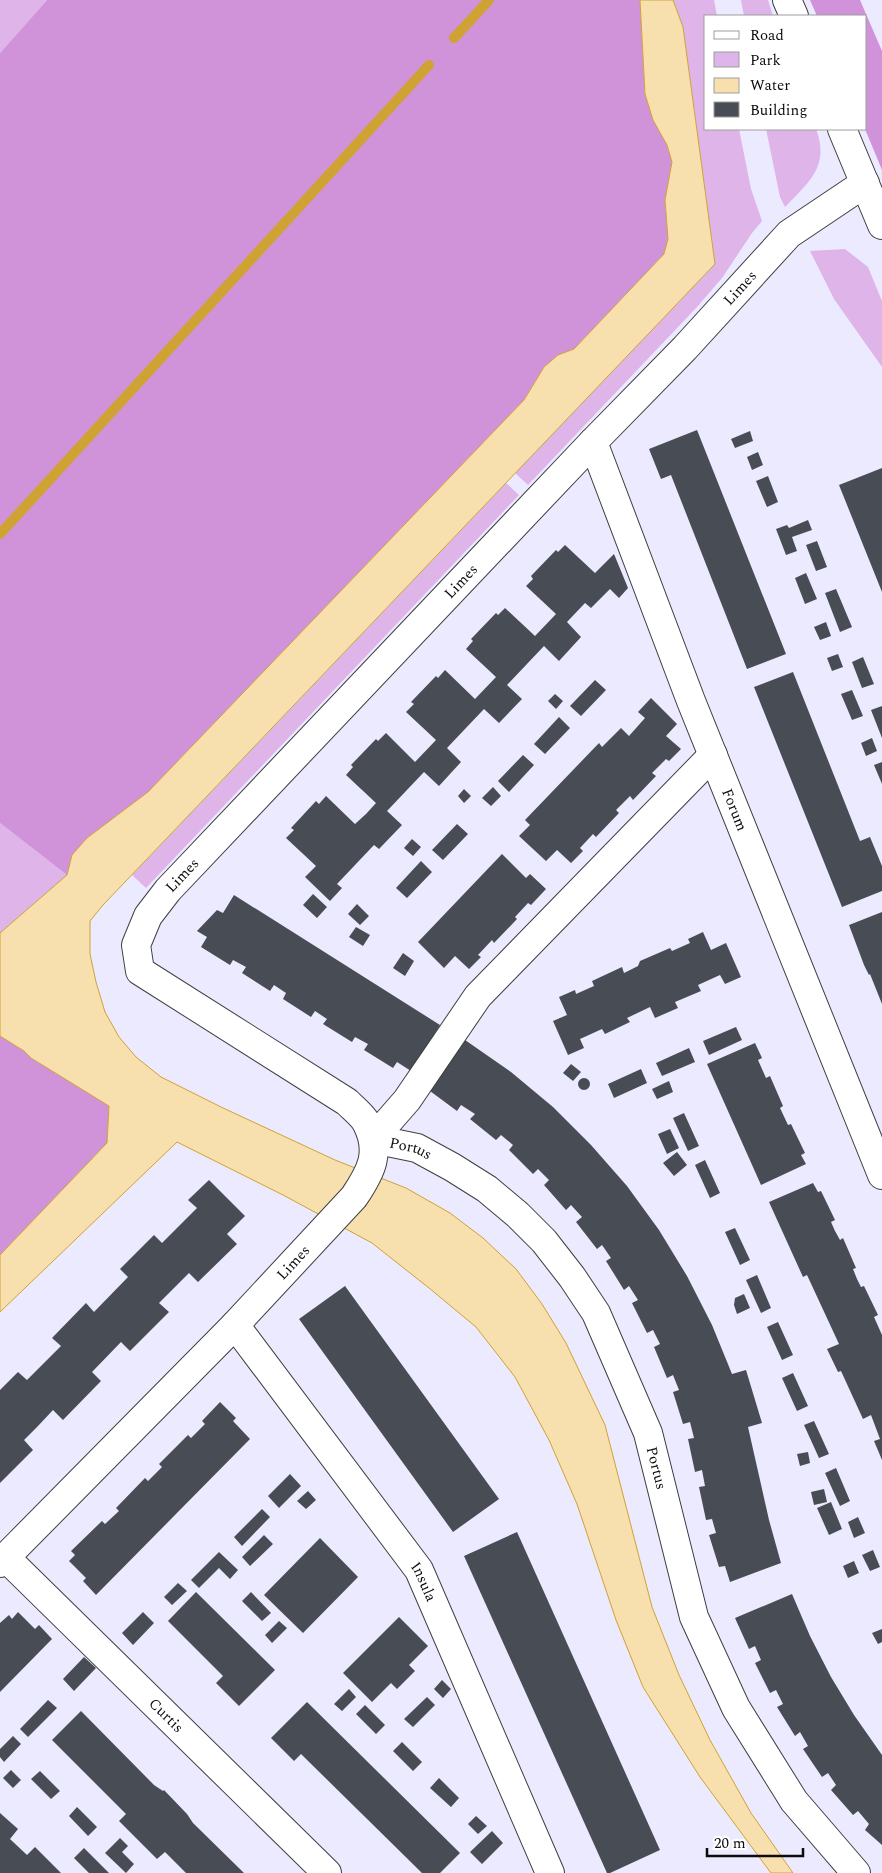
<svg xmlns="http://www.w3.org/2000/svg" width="882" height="1873" font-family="Spectral,serif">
<rect width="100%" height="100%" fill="#eceaff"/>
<path fill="#deb4e9" d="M 0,0 L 47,0 L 0,53 Z
M 673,0 L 714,0 L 717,16 L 706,16 L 706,129 L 739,129 L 751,189 L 762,221 L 752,233 L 722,278 L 697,307 L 528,485 L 515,473 L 715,264 L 683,28 Z
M 741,0 L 768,0 L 773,16 L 744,16 Z
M 766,129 L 816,129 C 830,166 809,182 785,207 L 780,197 Z
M 845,249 L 868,267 L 882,301 L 882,367 L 834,299 L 810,251 Z
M 506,483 L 519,495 L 146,888 L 132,875 Z
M 0,823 L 67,875 L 0,933 Z"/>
<path fill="#d093da" d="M 47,0 L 640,0 L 645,94 L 653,120 L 667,145 L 672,162 L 665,200 L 668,239 L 664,254 L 574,349 L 558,355 L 544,367 L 524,400 L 148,792 L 87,838 L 72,855 L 67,875 L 0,823 L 0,53 Z
M 810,0 L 860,0 L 882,51 L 882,170 L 865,129 L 866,16 L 817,16 Z
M 0,1036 L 24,1051 L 31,1058 L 109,1106 L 107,1143 L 0,1255 Z"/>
<path fill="#f7e0ae" stroke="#cfa234" d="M 640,0 L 673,0 L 683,27 L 715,264 L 103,905 L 90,921 L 90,954 L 96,982 L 105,1012 L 119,1037 L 136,1057 L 161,1077 L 221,1107 L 335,1160 L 406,1188 L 450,1213 L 483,1238 L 516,1269 L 542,1304 L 566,1343 L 605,1425 L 652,1607 L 679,1675 L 710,1740 L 751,1813 L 793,1873 L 771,1873 L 700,1777 L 643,1687 L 616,1620 L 577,1504 L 549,1440 L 515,1377 L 476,1327 L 429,1288 L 372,1243 L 283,1195 L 177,1142 L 0,1312 L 0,1255 L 107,1143 L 109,1106 L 31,1058 L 24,1051 L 0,1036 L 0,933 L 67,875 L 72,855 L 87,838 L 148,792 L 524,400 L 544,367 L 558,355 L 574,349 L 664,254 L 668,239 L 665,200 L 672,162 L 667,145 L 653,120 L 645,94 Z"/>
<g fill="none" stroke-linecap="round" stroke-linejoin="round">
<path stroke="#cfa234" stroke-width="10" d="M 454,38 L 489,0
M 0,534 L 429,65"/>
</g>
<path fill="#484c54" d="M 697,430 L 786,654 L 747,669 L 671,475 L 661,479 L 649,449 Z
M 750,431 L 753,441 L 735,448 L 731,439 Z
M 758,452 L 763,465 L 752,470 L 747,457 Z
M 882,468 L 882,592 L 839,485 Z
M 768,476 L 778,502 L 767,507 L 756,481 Z
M 808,520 L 812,530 L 792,537 L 797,551 L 786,555 L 776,529 L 787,525 L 789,528 Z
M 817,541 L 827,567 L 816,571 L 806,545 Z
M 565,545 L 595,573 L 614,554 L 628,588 L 619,598 L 610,589 L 591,608 L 585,603 L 567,622 L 581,637 L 559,661 L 544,646 L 507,685 L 522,699 L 499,723 L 484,709 L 465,729 L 447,748 L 461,762 L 439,786 L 424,772 L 387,811 L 402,825 L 379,849 L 374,845 L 337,884 L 342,888 L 330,901 L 305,877 L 316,866 L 286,838 L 294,830 L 291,828 L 316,801 L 319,804 L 326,796 L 355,824 L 366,814 L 376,803 L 346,775 L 353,767 L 351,765 L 376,739 L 378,741 L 386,733 L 415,762 L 436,740 L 406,712 L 414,704 L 411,702 L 436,676 L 438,678 L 445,670 L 475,699 L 496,677 L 466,649 L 473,641 L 471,639 L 496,613 L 498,615 L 505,608 L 535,636 L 556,614 L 526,586 L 533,579 L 531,576 L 556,550 L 558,552 Z
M 806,573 L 817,599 L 805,604 L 795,578 Z
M 836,589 L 852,627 L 840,632 L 825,593 Z
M 826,622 L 831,636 L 820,640 L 814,627 Z
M 838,654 L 843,667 L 832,671 L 827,658 Z
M 863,657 L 874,684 L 862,688 L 852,662 Z
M 793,672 L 860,841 L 870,837 L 882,866 L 882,891 L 842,907 L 754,687 Z
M 595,680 L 606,690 L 581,716 L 570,706 Z
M 852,690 L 863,716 L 852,720 L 841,694 Z
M 555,694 L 563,701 L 556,709 L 548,701 Z
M 651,698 L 677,724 L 666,736 L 681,749 L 669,761 L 666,759 L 652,773 L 656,776 L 633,800 L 630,796 L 616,810 L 619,813 L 596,837 L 593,834 L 580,848 L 583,851 L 571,863 L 557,850 L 546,861 L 519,836 L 530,825 L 525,820 L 599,743 L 602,747 L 621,728 L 629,736 L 645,718 L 638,712 Z
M 882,706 L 882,738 L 871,710 Z
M 559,717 L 570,728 L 545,754 L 534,744 Z
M 872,738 L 877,751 L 866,756 L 861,743 Z
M 523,755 L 534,765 L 509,792 L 498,781 Z
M 882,762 L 882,784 L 874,765 Z
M 493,787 L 501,796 L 491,806 L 482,798 Z
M 464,789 L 471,796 L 464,803 L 458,796 Z
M 457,824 L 468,834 L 443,860 L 432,850 Z
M 412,839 L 421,847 L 413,856 L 404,848 Z
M 502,854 L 526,878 L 530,874 L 546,889 L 531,905 L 528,903 L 515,917 L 517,919 L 494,943 L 492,940 L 478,955 L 481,957 L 469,969 L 455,956 L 444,968 L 418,942 Z
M 421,861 L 432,872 L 407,898 L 396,888 Z
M 313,894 L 327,907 L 317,918 L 303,905 Z
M 234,895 L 440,1025 L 411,1071 L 397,1062 L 393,1068 L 364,1050 L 368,1044 L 355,1037 L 352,1042 L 323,1024 L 327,1019 L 315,1011 L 311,1017 L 283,999 L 286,993 L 274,985 L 270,991 L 242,973 L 246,967 L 233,960 L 230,965 L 201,947 L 207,937 L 197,931 L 217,910 L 223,913 Z
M 357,904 L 369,916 L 360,925 L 348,914 Z
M 882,912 L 882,1004 L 870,974 L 869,975 L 864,965 L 849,925 Z
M 356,927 L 370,935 L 363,946 L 349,937 Z
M 703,932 L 711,950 L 726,943 L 741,977 L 725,984 L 720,975 L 698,985 L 701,991 L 675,1002 L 678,1008 L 655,1018 L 650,1007 L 627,1018 L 630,1022 L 605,1034 L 602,1029 L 580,1039 L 584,1048 L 568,1055 L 553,1021 L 567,1015 L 559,997 L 575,990 L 576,994 L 594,986 L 592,981 L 622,967 L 624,973 L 638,966 L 640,961 L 670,948 L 672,951 L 690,943 L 688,939 Z
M 403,953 L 414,961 L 405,976 L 393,968 Z
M 736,1027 L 742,1040 L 709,1055 L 703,1041 Z
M 465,1040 L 511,1072 L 553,1107 L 591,1145 L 627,1186 L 659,1230 L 687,1276 L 712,1325 L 732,1374 L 746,1370 L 762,1423 L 748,1427 L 769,1520 L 781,1563 L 730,1582 L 725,1566 L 719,1567 L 709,1535 L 716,1533 L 712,1519 L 706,1520 L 699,1487 L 705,1486 L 702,1470 L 695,1472 L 688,1439 L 694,1438 L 690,1422 L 683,1424 L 673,1392 L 679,1390 L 673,1375 L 667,1378 L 654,1347 L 660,1344 L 653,1330 L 647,1333 L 632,1303 L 638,1300 L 629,1286 L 624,1290 L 606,1261 L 611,1258 L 602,1245 L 597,1249 L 576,1222 L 582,1217 L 571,1205 L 566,1210 L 544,1185 L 549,1180 L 538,1169 L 533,1174 L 509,1150 L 513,1145 L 501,1135 L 496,1140 L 470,1119 L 475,1114 L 461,1105 L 457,1111 L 430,1091 Z
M 755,1043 L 762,1058 L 758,1060 L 766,1078 L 770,1076 L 783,1106 L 780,1108 L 788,1125 L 791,1124 L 805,1153 L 801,1155 L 806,1164 L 761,1185 L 707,1064 Z
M 689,1048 L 695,1062 L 662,1076 L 656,1063 Z
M 571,1064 L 581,1072 L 573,1081 L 563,1073 Z
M 641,1069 L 647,1083 L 614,1098 L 608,1084 Z
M578 1084a6 6 0 1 1 12 0a6 6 0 1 1-12 0Z
M 669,1081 L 673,1092 L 657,1099 L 652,1089 Z
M 684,1113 L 699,1146 L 688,1151 L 673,1118 Z
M 670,1129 L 679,1148 L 667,1154 L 658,1134 Z
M 677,1152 L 687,1165 L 674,1176 L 663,1163 Z
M 705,1160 L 720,1193 L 710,1198 L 695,1165 Z
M 209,1180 L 245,1216 L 227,1234 L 237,1244 L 198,1282 L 189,1273 L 159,1303 L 169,1312 L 130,1351 L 121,1342 L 92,1372 L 101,1381 L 63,1420 L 53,1410 L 38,1426 L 24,1440 L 33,1450 L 0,1483 L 0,1390 L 18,1372 L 27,1380 L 61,1346 L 52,1338 L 86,1303 L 94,1312 L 128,1277 L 120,1269 L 154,1235 L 162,1243 L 197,1208 L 188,1200 Z
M 813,1183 L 818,1192 L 821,1191 L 835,1220 L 831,1222 L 835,1231 L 840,1240 L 843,1238 L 856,1268 L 853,1269 L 857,1279 L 861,1287 L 864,1286 L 878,1315 L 874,1317 L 882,1335 L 882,1460 L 874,1441 L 880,1439 L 871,1415 L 863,1419 L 841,1371 L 838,1372 L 827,1349 L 839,1344 L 807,1275 L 803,1277 L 769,1202 Z
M 735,1228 L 750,1260 L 740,1265 L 725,1232 Z
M 757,1275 L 771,1308 L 761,1313 L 746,1280 Z
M 345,1286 L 499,1499 L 453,1532 L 299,1319 Z
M 744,1294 L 750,1308 L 737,1314 L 734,1305 L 735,1298 Z
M 778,1322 L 793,1355 L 782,1360 L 767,1327 Z
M 793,1373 L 808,1406 L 797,1411 L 782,1378 Z
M 220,1402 L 236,1418 L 233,1421 L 250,1439 L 96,1595 L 83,1581 L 86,1578 L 69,1561 L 75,1555 L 71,1551 L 102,1521 L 105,1524 L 119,1511 L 116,1508 L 145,1478 L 148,1481 L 162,1467 L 159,1464 L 188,1435 L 191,1438 L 205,1424 L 202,1421 Z
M 814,1421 L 829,1454 L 819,1458 L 804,1425 Z
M 808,1452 L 810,1463 L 800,1466 L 797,1454 Z
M 836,1468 L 850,1501 L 840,1506 L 825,1473 Z
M 290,1474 L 301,1486 L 279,1508 L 268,1496 Z
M 824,1489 L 827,1502 L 814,1505 L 811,1492 Z
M 308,1491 L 316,1500 L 306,1509 L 297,1501 Z
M 831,1502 L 842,1529 L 829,1535 L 817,1508 Z
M 262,1509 L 270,1517 L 242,1546 L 234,1537 Z
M 858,1517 L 865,1533 L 854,1538 L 848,1522 Z
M 517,1532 L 660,1850 L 610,1873 L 607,1873 L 464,1556 Z
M 264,1535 L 273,1544 L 250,1566 L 242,1557 Z
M 320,1538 L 358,1577 L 303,1633 L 264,1595 Z
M 873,1550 L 880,1567 L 870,1571 L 862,1555 Z
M 219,1552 L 238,1570 L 230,1579 L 219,1568 L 199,1588 L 191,1580 Z
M 854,1561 L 859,1573 L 848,1578 L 843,1566 Z
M 178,1583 L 187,1591 L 172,1605 L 164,1597 Z
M 196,1592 L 275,1670 L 239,1706 L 216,1683 L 223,1676 L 168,1621 Z
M 251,1592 L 271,1613 L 262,1621 L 242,1601 Z
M 792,1594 L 810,1636 L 831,1677 L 854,1715 L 882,1755 L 882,1845 L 865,1830 L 869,1824 L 858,1811 L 853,1815 L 831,1790 L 836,1785 L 828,1773 L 822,1777 L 803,1749 L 808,1746 L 800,1732 L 795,1736 L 777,1707 L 783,1704 L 776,1690 L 770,1693 L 755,1663 L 761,1660 L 755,1646 L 749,1649 L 735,1618 Z
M 18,1612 L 35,1629 L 39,1625 L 52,1639 L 0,1692 L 0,1623 L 9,1615 L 12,1619 Z
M 143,1612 L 154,1623 L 133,1645 L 122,1633 Z
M 399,1617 L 428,1646 L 409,1665 L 415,1671 L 397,1689 L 391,1683 L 372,1702 L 343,1673 Z
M 279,1621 L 287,1628 L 272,1643 L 265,1635 Z
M 882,1629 L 882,1642 L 878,1644 L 872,1633 Z
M 84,1657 L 96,1668 L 74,1691 L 63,1679 Z
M 442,1680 L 451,1689 L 443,1698 L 434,1689 Z
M 349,1689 L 356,1697 L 342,1711 L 334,1704 Z
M 427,1697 L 435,1705 L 413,1727 L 404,1719 Z
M 48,1700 L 57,1708 L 28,1737 L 20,1729 Z
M 307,1702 L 460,1853 L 440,1873 L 422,1873 L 301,1754 L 294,1761 L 271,1738 Z
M 365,1705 L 385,1725 L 376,1734 L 356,1714 Z
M 81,1711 L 154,1785 L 163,1791 L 164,1790 L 187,1814 L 193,1823 L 244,1873 L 186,1873 L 165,1852 L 157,1859 L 119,1821 L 126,1814 L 52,1740 Z
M 13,1736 L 21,1744 L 4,1762 L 0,1757 L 0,1749 Z
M 402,1742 L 422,1762 L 413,1771 L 393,1751 Z
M 11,1770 L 21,1780 L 13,1788 L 3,1778 Z
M 40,1771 L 60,1791 L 51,1799 L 31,1779 Z
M 439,1778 L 459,1798 L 451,1807 L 430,1788 Z
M 77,1807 L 97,1827 L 88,1836 L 69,1816 Z
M 0,1813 L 18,1829 L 10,1839 L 27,1855 L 35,1847 L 61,1873 L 0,1873 Z
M 476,1816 L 487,1826 L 478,1834 L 468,1824 Z
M 492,1831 L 503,1843 L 482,1864 L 470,1852 Z
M 120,1838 L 128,1846 L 122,1852 L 134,1864 L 126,1873 L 105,1853 Z
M 84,1848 L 109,1873 L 89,1873 L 74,1858 Z"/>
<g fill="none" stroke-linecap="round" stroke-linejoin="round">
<defs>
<g id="minor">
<path d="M 787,0 L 794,16"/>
<path d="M 842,129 L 882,225"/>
<path id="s1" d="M 593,442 L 691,701 L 882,1175"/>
<path id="s2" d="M 373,1139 L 417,1148 L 452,1167 L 487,1189 L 518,1215 L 544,1241 L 572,1277 L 596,1313 L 648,1433 L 694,1617 L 736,1708 L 794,1801 L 856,1873"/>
<path d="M 373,1139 L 407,1100 L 478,996 L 713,755"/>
<path id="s3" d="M 235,1325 L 419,1570 L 550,1873"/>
<path id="s4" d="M 5,1557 L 327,1873"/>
<path id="s5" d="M 0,1563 L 235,1325 L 354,1197 C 371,1172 382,1152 366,1122 C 362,1115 353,1108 347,1102 L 140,971 L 136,945 L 148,916 L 168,890 L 593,442 L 685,348 L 789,234 L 865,183"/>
</g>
</defs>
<use href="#minor" stroke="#3f3f3f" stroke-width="30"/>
<use href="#minor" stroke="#fff" stroke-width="28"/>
</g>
<g text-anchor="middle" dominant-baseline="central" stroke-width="5" stroke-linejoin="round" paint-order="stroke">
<g font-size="15" fill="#0c0c0c" stroke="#fff">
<text stroke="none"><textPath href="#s5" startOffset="1784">Limes</textPath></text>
<text stroke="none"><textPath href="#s5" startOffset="1379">Limes</textPath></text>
<text stroke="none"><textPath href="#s1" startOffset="394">Forum</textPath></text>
<text stroke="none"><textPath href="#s5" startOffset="974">Limes</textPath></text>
<text stroke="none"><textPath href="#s2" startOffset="39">Portus</textPath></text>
<text stroke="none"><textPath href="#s5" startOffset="420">Limes</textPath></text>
<text stroke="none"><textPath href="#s2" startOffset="459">Portus</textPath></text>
<text stroke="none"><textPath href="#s3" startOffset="319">Insula</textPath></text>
<text stroke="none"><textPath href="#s4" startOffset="226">Curtis</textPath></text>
</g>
</g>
<rect x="704" y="15" width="162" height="115" fill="#ffffff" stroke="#9e9e9e"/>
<rect x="714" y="31" width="25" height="8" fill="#ffffff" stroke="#9e9e9e"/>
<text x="750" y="40" font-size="15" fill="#0c0c0c">Road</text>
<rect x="714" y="52" width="25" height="15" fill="#deb4e9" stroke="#9e9e9e"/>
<text x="750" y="65" font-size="15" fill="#0c0c0c">Park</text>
<rect x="714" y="78" width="25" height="15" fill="#f7e0ae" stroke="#9e9e9e"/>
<text x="750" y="90" font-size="15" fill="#0c0c0c">Water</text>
<rect x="714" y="102" width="25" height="15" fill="#484c54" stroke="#9e9e9e"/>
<text x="750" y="115" font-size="15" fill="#0c0c0c">Building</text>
<path d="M707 1848v8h96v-8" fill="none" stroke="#0c0c0c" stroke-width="2.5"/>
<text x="714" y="1848" font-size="15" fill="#0c0c0c" stroke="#ffffff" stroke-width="4" paint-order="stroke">20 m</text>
</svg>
